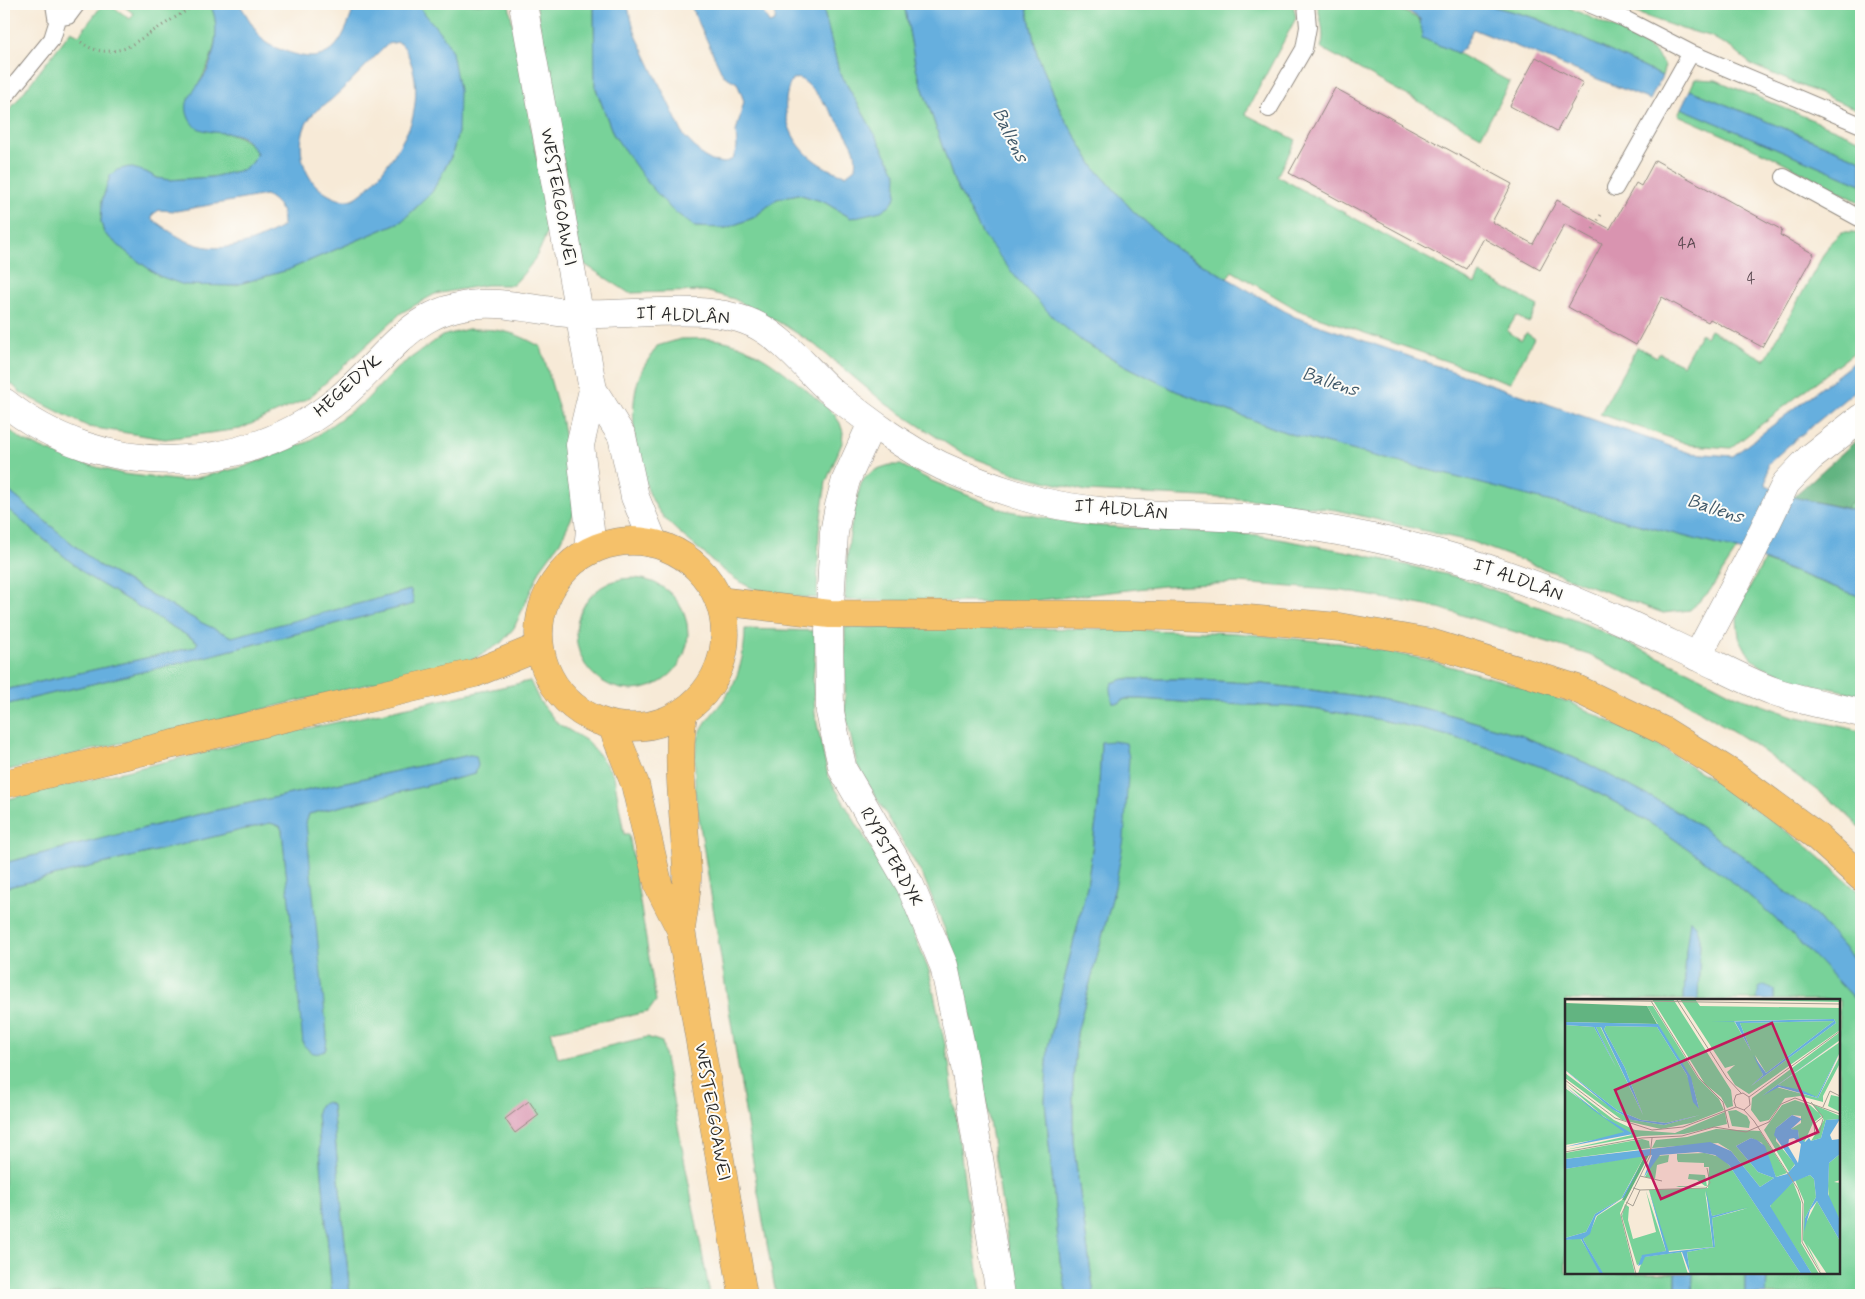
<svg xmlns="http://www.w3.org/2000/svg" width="1865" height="1299" font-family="Mynerve,sans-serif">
<rect width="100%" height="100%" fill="#fdfcf7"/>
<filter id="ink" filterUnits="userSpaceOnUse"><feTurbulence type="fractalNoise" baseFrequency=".02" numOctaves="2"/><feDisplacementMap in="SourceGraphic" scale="10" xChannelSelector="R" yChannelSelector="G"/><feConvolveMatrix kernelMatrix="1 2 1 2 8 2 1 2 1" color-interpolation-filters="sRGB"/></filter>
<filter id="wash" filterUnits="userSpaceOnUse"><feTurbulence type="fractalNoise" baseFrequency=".0096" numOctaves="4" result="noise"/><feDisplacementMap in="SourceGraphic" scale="20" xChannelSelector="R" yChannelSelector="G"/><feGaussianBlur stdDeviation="1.12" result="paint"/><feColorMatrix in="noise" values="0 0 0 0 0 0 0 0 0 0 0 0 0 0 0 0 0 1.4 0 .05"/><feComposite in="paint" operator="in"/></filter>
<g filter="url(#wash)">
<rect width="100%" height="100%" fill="#f7ead7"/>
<path fill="#78d299" stroke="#527e62" d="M 103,4 L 109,4 L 130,19 L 134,14 L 121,4 L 210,4 C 226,35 207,74 188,100 L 209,131 C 232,134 242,133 257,153 L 253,162 L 242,170 L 212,177 L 169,180 L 157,178 L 146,172 L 110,176 L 102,201 L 101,222 L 104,233 L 131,256 L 159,276 L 232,286 L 288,270 L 402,221 L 432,192 L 452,155 L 458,132 L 422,11 L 417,4 L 509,4 L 549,226 C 539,255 534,263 513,285 L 486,285 L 435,294 L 401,313 L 309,398 L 240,429 L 165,439 L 89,427 L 21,393 L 4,377 L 4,115 L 8,112 L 71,31 L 79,35 Z
M 536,4 L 594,4 L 595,86 L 613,134 L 628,154 L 695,227 L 726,228 L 753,218 L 777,199 L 798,194 L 824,202 L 851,218 L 868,122 L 839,71 L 822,4 L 904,4 L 916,68 L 954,181 L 983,235 L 1083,342 L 1126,366 L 1176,391 L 1290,434 L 1737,550 L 1709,592 L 1690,610 L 1663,613 L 1472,542 L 1336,510 L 1260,500 L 1086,491 L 1016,474 L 961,453 L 886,404 L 815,345 L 784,325 L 734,299 L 705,291 L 629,293 L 581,262 Z
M 1026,4 L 1293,4 L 1296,18 L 1245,114 L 1296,140 L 1277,176 L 1475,284 L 1480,274 L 1538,306 L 1529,323 L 1516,316 L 1507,331 L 1521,340 L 1526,333 L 1534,338 L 1510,383 L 1298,310 L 1232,271 L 1227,278 L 1178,250 L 1133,211 L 1094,167 L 1062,114 L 1037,54 Z
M 1317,4 C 1354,4 1389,0 1420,20 L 1422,38 L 1457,53 L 1510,82 L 1481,136 L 1321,48 C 1326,34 1320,18 1317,4 Z
M 1484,4 L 1561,4 L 1640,40 L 1656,54 L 1665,66 L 1662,76 L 1586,40 L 1536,18 Z
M 1611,4 L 1861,4 L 1861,111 L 1752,65 L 1731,48 L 1710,36 L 1682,29 Z
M 1695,79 L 1716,80 L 1861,140 L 1861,160 L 1690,90 Z
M 1681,108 L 1861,184 L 1861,203 L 1773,157 L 1678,115 Z
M 1842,232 L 1853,232 L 1861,235 L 1861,347 L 1731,448 L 1691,445 L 1600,414 L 1637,347 L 1657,357 L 1659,353 L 1683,365 L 1700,334 L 1706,337 L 1710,330 L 1765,360 L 1830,243 Z
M 468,329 C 501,329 513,331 541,347 L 561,417 L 573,483 L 574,513 L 560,542 L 541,568 L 514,628 L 501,643 L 474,659 L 4,771 L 4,705 L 200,658 L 414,604 L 410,590 L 232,638 L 200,622 L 98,565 L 4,487 L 4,426 L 24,441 L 74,461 L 123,474 L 184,481 L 243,467 L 308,442 L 365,401 L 398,367 L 442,336 Z
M 681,339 C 691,339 702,338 712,339 C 757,343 793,380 827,407 L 834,414 L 840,423 L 843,432 L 842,443 L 826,482 L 819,530 L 817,598 C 796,597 777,596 757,590 C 735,582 718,566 701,551 C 685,537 665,523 655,505 C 636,470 624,405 643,368 C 647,361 653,353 657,346 Z
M 890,465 L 901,465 L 930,480 L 1004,510 L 1082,525 L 1257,535 L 1355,553 L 1461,578 L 1585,624 L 1689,671 L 1737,696 L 1793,716 L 1861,731 L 1861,828 L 1837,805 L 1752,743 L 1681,699 L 1589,655 L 1439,608 L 1343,591 L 1239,583 L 1163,586 L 1014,603 L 845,600 C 846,567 848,535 856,503 C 858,497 859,489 861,484 C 867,472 879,468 890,465 Z
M 1861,494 L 1861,512 L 1846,508 Z
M 4,506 L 89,577 L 198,642 L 195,647 L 4,690 Z
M 1764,561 L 1861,597 L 1861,695 L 1802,682 L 1759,665 L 1747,652 L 1739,637 L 1737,620 L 1741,603 Z
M576 634a56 56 0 1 1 112 0a56 56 0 1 1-112 0Z
M 845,627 L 1114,629 L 1236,633 L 1340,643 L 1424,659 L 1499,680 L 1572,703 L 1659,746 L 1726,788 L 1807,846 L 1861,894 L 1861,967 L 1816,916 L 1741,855 L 1679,812 L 1586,763 L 1520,735 L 1440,712 L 1375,698 L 1263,684 L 1187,679 L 1124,679 L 1112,683 L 1119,703 L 1125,699 L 1142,699 C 1177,702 1212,704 1247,705 C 1266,706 1285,706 1304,708 C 1406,720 1521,750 1611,800 C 1653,823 1694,852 1732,882 C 1779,918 1820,963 1861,1006 L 1861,1295 L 1766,1295 L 1767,1273 L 1839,1273 L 1839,1000 L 1774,1000 L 1774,990 L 1759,988 L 1757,1000 L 1698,1000 L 1700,938 L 1686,950 L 1684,1000 L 1566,1000 L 1566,1273 L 1676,1273 L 1675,1295 L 1094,1295 L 1073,1142 L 1073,1081 L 1077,1033 L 1115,887 L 1101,742 L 1098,808 L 1087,886 L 1048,1048 L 1045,1101 L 1060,1261 L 1067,1295 L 1016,1295 L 979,1057 L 958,962 L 924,878 L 857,765 L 845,711 Z
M 745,629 L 817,631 L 813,679 L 815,714 L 828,776 L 897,892 L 929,971 L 949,1063 L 966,1194 L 982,1295 L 776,1295 L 757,1187 L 695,793 C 695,773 693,754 699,736 C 704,720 716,711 725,698 C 739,679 745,652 745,629 Z
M 530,681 L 539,700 L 557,723 L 587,741 L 602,759 L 614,776 L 624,834 L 629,834 L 656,1001 L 648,1012 L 551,1031 L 558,1058 L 647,1037 L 662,1042 L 710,1295 L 350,1295 L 332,1105 L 327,1102 L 317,1113 L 332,1295 L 4,1295 L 4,888 L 270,823 L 280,826 L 282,830 L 293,936 L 306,823 L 309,814 L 475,774 L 470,755 L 213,811 L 4,863 L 4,800 L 277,735 Z
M 1693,1273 L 1745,1273 L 1745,1295 L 1692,1295 Z"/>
<path fill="#62b481" stroke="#467056" d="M 1861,436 L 1861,494 L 1846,508 L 1793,497 Z"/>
<path fill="#66afde" stroke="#486d84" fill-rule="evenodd" d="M 210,4 L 239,4 C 246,13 258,36 265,42 C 273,48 285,51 294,54 C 334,67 345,35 355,4 L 417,4 L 446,40 L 452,52 L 459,90 L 458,132 L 452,155 L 432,192 L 402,221 L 288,270 L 232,286 L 184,285 L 159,276 L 131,256 L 104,233 L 101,222 L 102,201 L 110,176 L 117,170 L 129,167 L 146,172 L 157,178 L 169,180 L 212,177 L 242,170 L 253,162 L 257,153 C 252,146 246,138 238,135 C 225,131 199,135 191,122 C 187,116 185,107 188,100 C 193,90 202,81 207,71 C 216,51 220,23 210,4 ZM 398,42 C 405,46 407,52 410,60 C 417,77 417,97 413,116 C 409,137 374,188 355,198 C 343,204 329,196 320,189 C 299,172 294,135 313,114 C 318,108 325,105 331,100 C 351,82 369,62 388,44 ZM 266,195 C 280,204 283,210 283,226 C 257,242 222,255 192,243 C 180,239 163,227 152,219 L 152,215 L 159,210 L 176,211 Z
M 594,4 L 627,4 L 636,35 L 684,136 L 703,156 L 712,161 L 724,163 L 733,159 L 737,147 L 736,132 L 744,101 L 737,83 L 723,75 L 690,4 L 759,4 L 769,23 L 775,21 L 776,4 L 822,4 L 839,71 L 868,122 L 897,175 L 896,197 L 890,205 L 881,211 L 851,218 L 824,202 L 798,194 L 777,199 L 753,218 L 726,228 L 695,227 L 671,209 L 647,182 L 613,134 L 595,86 ZM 792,79 C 793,79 799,78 800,79 C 813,84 849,135 854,149 C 856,155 856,162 855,168 L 846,175 C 802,165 772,121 792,79 Z
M 904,4 L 1026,4 L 1037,54 L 1062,114 L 1094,167 L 1133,211 L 1178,250 L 1295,317 L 1690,453 L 1733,456 L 1861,357 L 1861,386 L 1789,445 L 1768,464 L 1766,485 L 1793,497 L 1861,512 L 1861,597 L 1737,550 L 1290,434 L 1176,391 L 1126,366 L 1083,342 L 1056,320 L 1021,284 L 983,235 L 954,181 L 916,68 Z
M 1384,4 L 1484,4 L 1535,18 L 1586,40 L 1662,76 L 1650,100 L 1473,29 L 1463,49 L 1457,53 L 1422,38 L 1420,19 L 1410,12 Z
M 1690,90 L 1861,160 L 1861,184 L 1681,108 Z
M 4,487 L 98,565 L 200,622 L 232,637 L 411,590 L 414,604 L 200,658 L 4,705 L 4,690 L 195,647 L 198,642 L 89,577 L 4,506 Z
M 1124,679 L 1186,679 L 1263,684 L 1375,698 L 1440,712 L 1520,735 L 1586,763 L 1679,812 L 1741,855 L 1816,916 L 1861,967 L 1861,1006 C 1820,963 1779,918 1732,882 C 1694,852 1653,823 1611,800 C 1521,750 1406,720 1304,708 C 1285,706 1266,706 1247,705 C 1212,704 1177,702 1142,699 L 1125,699 L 1119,703 L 1113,703 L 1110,691 L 1112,683 Z
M 1113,741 L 1126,743 L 1129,758 L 1124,839 L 1115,887 L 1077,1033 L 1073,1081 L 1073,1142 L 1094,1295 L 1067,1295 L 1060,1261 L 1045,1101 L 1048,1047 L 1087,886 L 1098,808 L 1101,742 Z
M 470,755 L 476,756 L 478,765 L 475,774 L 309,814 L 306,823 L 327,1035 L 326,1049 C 317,1057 310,1053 303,1044 L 282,830 L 280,826 L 270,823 L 4,888 L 4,863 L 213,811 Z
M 1690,920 L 1696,925 L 1700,938 L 1698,1000 L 1684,1000 L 1686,950 Z
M 1765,985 L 1774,990 L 1774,1000 L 1757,1000 L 1759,988 Z
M 327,1102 L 332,1105 L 350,1295 L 332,1295 L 317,1113 L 319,1105 Z
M 1676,1273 L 1693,1273 L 1692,1295 L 1676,1295 Z
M 1745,1273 L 1767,1273 L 1766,1295 L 1745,1295 Z"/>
<g id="blocks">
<path fill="#d994b0" d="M 1536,57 L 1583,83 L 1557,131 L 1510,106 Z
M 1335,88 L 1512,184 L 1492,222 L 1533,244 L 1557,200 L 1610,229 L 1636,183 L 1641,186 L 1655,160 L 1782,230 L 1780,235 L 1814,254 L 1762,347 L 1710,319 L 1708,322 L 1662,297 L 1636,345 L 1568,307 L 1602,244 L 1565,224 L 1540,270 L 1483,238 L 1466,269 L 1289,173 Z
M 529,1101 L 539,1115 L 515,1133 L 505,1119 Z"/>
</g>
</g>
<g filter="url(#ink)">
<use href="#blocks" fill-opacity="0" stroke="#918a81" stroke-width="1"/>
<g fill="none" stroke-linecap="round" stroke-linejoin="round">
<defs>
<path id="service" d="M 1589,4 L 1623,18 L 1691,53 L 1861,125
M 57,18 L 68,16 L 77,4
M 4,98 L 52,39 L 57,23 L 54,4
M 1269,109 L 1304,49 L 1308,27 L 1306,4
M 1784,177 L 1861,219
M 1615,188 L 1691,53"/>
<path id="minor" d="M 523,4 L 593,390 L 622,436 L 635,497 L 653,541
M 4,402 C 101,480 244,479 340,398 C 393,353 415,299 498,304 C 524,306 551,312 578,314 C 632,317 709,300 758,326 C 787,342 808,371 833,393 C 867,420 903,447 942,466 C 966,477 992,487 1018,495 C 1092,519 1181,513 1258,519 C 1275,520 1292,524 1308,526 C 1352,533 1395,542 1437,553 C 1502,571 1565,595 1626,623 C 1657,637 1687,652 1718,666 C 1736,675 1754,684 1773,691 C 1802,701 1832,706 1861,713
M 872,423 L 846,480 L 839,506 L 834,533 L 829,626 L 830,712 L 843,770 L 910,885 L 944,966 L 964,1060 L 1000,1295
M 588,549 L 590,530 L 580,445 L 593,390
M 1697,657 L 1751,555 L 1786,483 L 1810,458 L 1861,418"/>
<path id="trunk" d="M539 634a93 93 0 1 1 186 0a93 93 0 1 1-186 0Z
M 683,713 C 676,766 685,819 687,872 C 688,891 683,911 681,930 L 743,1295
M 612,726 L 635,784 L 659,887 L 681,930
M 4,784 L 475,673 L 539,647"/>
<path id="motorway" d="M 719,601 L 830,614 L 1129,615 L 1237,618 L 1339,627 L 1431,643 L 1575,688 L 1664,731 L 1731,773 L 1815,835 L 1861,877"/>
</defs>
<use href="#service" stroke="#918a81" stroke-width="18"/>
<use href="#minor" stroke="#918a81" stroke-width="29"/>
<use href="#trunk" stroke="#918a81" stroke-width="29"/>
<use href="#motorway" stroke="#918a81" stroke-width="29"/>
<path stroke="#918a81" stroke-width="3" stroke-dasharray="1 4" stroke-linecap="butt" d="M 81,42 C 95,53 109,53 126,48 L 197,4
M 1593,229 L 1602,213"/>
<use href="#service" stroke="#fff" stroke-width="16"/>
<use href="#minor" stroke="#fff" stroke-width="28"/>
<use href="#trunk" stroke="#f5c16b" stroke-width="28"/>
<use href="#motorway" stroke="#f5c16b" stroke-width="28"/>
</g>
</g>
<g text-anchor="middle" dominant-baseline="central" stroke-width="4" stroke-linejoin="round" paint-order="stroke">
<g font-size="15" fill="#56454c">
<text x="1687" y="244">4A</text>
<text x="1751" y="279">4</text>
</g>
<g font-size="18" fill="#2b2b2b" stroke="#fdfcf7">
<text transform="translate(558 197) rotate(80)">WESTERGOAWEI</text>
<text transform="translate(683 316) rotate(3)">IT ALDLÂN</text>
<text transform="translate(348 386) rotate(-42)">HEGEDYK</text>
<text transform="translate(1121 510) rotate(5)">IT ALDLÂN</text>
<text transform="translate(1518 580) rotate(20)">IT ALDLÂN</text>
<text transform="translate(891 857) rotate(61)">RYPSTERDYK</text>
<text transform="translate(712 1112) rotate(80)">WESTERGOAWEI</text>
</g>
<g font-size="19" font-style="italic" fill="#40596a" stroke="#fdfcf7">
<text transform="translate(1010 135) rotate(64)">Ballens</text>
<text transform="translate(1330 382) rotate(18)">Ballens</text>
<text transform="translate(1715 509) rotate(18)">Ballens</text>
</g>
</g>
<g transform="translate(1565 999)">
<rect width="275" height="275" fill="#f7ead7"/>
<path d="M 87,0 L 108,0 L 166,91 L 168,107 L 162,109 L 156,98 L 140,85 ZM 115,0 L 130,0 L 135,7 L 275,9 L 275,31 L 184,95 L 170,86 L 162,73 L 170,66 L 160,69 ZM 269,20 L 271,24 L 186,87 L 198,76 L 190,56 L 201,74 L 269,22 L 175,24 L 186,52 L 169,22 ZM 135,0 L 275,0 L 275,3 L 181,1 ZM 82,7 L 88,7 L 133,79 L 154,100 L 159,111 L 126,124 L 96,130 L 57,121 L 0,79 L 0,74 L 52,113 L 68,121 L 99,126 L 135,116 L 101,124 L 76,121 L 52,111 L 0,71 L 0,26 L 29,28 L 51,68 L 31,28 L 35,27 L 78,116 L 60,69 L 39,30 L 41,27 L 92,28 L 122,76 L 134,110 L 127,83 ZM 275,33 L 275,41 L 197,97 L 211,88 L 253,99 L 275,57 L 275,64 L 258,97 L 258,103 L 235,97 L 220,99 L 204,121 L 195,123 L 186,111 L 187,99 ZM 275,43 L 275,53 L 252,98 L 213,86 ZM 0,84 L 49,121 L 70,131 L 110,134 L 160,113 L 162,125 L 119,135 L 77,137 L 0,151 L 67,136 L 39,118 ZM 0,89 L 59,132 L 58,136 L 0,146 ZM 266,96 L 275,98 L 275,113 L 263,107 ZM 230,101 L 245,106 L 257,117 L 248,124 L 239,144 L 234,139 L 233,132 L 226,130 L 236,124 L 236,117 L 227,116 L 211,129 L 211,142 L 230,165 L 224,173 L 199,131 L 217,106 ZM 247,105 L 275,117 L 275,120 L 261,121 L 256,139 L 246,142 L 259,121 ZM 171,111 L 182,117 L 185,123 L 184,129 L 167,127 L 163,112 ZM 151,130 L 195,132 L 222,174 L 211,178 L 197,144 L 186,139 L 171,147 L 193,173 L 209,179 L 195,188 L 166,152 L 153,144 L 87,149 L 91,141 L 122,138 ZM 77,140 L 84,142 L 85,149 L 0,160 L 0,154 ZM 140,154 L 155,158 L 164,166 L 236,275 L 125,275 L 122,253 L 150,248 L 147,219 L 183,209 L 147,217 L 140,192 L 148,248 L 102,252 L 84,191 L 143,189 L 144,168 L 139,168 L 139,164 L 113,163 L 112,160 L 112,155 ZM 275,155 L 275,181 L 269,183 L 275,184 L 275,221 L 264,202 L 263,187 L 264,164 ZM 80,156 L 56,200 L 30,215 L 21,233 L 0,239 L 0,170 ZM 104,156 L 103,163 L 92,166 L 90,180 L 80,178 L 91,157 ZM 124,175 L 140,176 L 142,187 L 114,188 L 111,187 L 140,187 L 132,181 L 123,180 ZM 245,176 L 249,180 L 251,198 L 240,219 L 242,222 L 252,202 L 275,242 L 275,275 L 262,275 L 242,245 L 257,275 L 238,241 L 239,202 L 230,181 ZM 228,183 L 236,203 L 236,244 L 254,275 L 247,275 L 205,209 L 206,203 ZM 81,192 L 101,252 L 76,258 L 76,264 L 72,266 L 57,217 L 60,205 L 64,208 L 63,221 L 68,240 L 91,233 ZM 57,201 L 60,202 L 55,214 L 70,275 L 38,275 L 18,240 L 25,233 L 32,217 ZM 15,239 L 35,272 L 35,275 L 0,275 L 0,241 ZM 116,253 L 123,275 L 73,275 L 78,258 Z" fill="#78d299" fill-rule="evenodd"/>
<path d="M 0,4 L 82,7 L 92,25 L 0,23 ZM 80,156 L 84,156 L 60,202 L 57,201 Z" fill="#62b481"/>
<path d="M 269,20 L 271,24 L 186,87 L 198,76 L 188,56 L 201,74 L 269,22 L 175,24 L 186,52 L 170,23 L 146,23 ZM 0,23 L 93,25 L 126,78 L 134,110 L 128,103 L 122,76 L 92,28 L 41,27 L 39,30 L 60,69 L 78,116 L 36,28 L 31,28 L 51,68 L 29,28 L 0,26 ZM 275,41 L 213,86 L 236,91 L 252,98 L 275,53 L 253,99 L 214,88 L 197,97 ZM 0,71 L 52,111 L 76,121 L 101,124 L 135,116 L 99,126 L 67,121 L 47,110 ZM 0,87 L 39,118 L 68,135 L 0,148 L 59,133 L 28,111 ZM 227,116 L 237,120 L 226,130 L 233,131 L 234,139 L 240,143 L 244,139 L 246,142 L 256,139 L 261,121 L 275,120 L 265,136 L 267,141 L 275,140 L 275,155 L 264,164 L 263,195 L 275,221 L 275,242 L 252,202 L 245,211 L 239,233 L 240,219 L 251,198 L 249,180 L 245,176 L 228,183 L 205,207 L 247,275 L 236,275 L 164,166 L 150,156 L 133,153 L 95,156 L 79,178 L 87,156 L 0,170 L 0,160 L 145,143 L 166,152 L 195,188 L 209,179 L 193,173 L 171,147 L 186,139 L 192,141 L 200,147 L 211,178 L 222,175 L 230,166 L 209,136 L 211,129 ZM 229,139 L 236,145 L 233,164 L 223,147 L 224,140 ZM 75,167 L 59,198 L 31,217 L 25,235 L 18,240 L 38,274 L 35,275 L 16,240 L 0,241 L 0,239 L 21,233 L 30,215 L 56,200 ZM 84,191 L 104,253 L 148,248 L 141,191 L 147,217 L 184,208 L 147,219 L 150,248 L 122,253 L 125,275 L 117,253 L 80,258 L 77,265 L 73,267 L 77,256 L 101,252 Z" fill="#66afde" fill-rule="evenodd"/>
<path fill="none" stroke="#a59e92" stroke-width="1" d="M 0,1 L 275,5M 112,1 L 162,79 L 176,94M 86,2 L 134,79 L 158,103 L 164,129M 0,81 L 50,119 L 87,131 L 118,128 L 171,108 L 179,111 L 185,106 L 184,98M 184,98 L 275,32M 246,103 L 258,118 L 249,125 L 250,136 L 254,135 L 258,120M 171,108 L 169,102 L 171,96 L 178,94 L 184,98M 258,108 L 265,92 L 275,97M 179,111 L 189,122 L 233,190 L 238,205 L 237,243 L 256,275M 0,153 L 77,139 L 117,137 L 149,128 L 181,133 L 204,123 L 216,105 L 230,99 L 275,115M 75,177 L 97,182M 68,189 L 75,191 L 141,189 L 145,184 L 142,169M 61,203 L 68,207 L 75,191M 71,275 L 56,216 L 85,157 L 87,139"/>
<path fill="#c2185b" fill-opacity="0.15" stroke="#c2185b" stroke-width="2.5" d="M 207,24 L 253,133 L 96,200 L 50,91 Z"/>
<rect width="275" height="275" fill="none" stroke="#2b2b2b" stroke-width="2.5"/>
</g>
<rect width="1865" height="1299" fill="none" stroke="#fdfcf7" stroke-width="20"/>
</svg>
